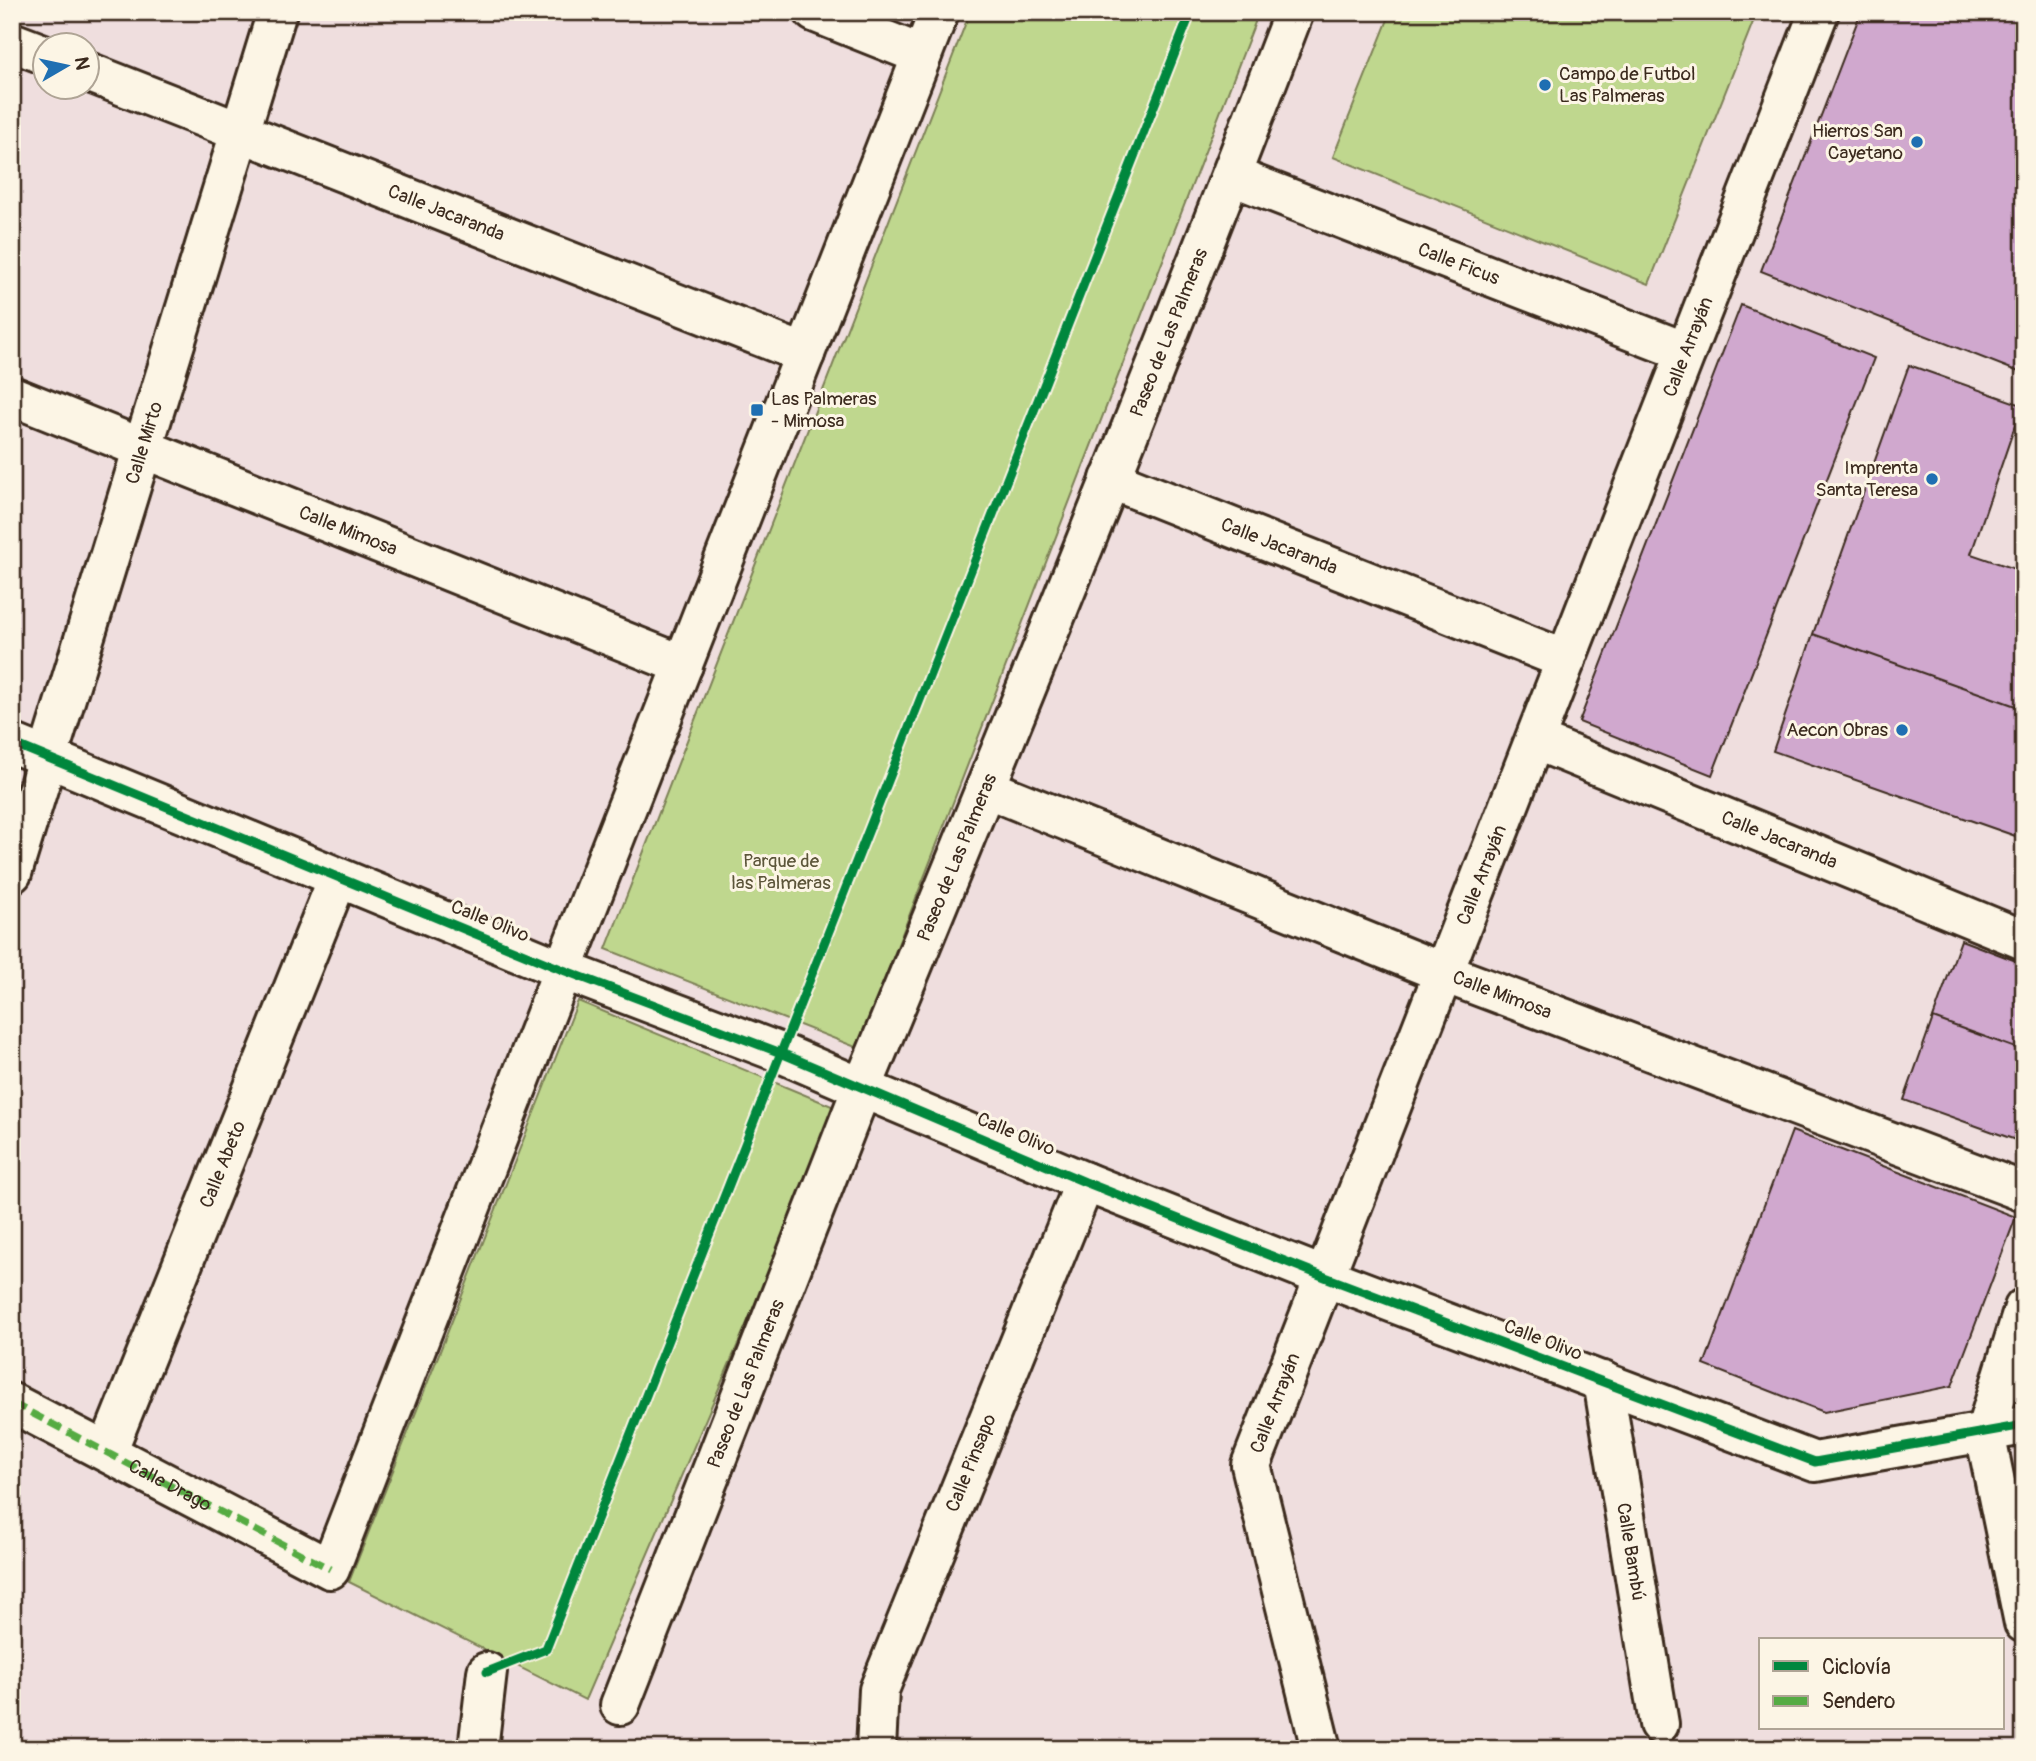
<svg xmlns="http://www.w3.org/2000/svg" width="2036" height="1761" font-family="Pangolin,sans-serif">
<rect width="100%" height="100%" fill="#efdede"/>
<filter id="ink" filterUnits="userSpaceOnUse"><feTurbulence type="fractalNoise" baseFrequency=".0143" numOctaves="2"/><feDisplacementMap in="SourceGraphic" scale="14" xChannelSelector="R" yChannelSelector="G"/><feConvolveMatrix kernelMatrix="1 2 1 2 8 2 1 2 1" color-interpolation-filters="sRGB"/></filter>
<g filter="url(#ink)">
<path fill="#bfd78e" stroke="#7d8056" stroke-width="2" d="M 970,12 L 1259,12 L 858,1048 L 606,949 Z
M 1391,12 L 1757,12 L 1649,284 L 1333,157 Z
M 578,1001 L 839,1109 L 585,1700 L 349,1582 Z"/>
<path fill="#d0a8ce" stroke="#3b2a1e" stroke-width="2" d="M 1861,12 L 2024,12 L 2024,374 L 1761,271 Z
M 1741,305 L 1874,358 L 1712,775 L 1579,722 Z
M 1909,365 L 2022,405 L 1971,554 L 2024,572 L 2024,709 L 1813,634 Z
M 1813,634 L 2024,709 L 2024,839 L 1773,751 Z
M 1961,940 L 2024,964 L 2024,1051 L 1933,1018 Z
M 1933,1018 L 2024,1051 L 2024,1143 L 1904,1100 Z
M 1792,1131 L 2016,1217 L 1952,1386 L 1824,1412 L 1704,1365 Z"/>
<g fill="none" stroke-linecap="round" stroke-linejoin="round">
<defs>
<g id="street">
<path d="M 814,12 L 922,55"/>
<path d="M 12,42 L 46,55"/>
<path id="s1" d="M 88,72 L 805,354"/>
<path id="s2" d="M 1232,176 L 1686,352"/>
<path id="s3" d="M 12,396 L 683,665"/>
<path id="s4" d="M 1110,479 L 1566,660"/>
<path id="s5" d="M 1535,740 L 2024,940"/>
<path d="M 12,743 L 563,970 L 330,1569 L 12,1403"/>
<path id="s6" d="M 986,788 L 1444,973 L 2024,1192"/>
<path id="s7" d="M 12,873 L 277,12"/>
<path d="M 2024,1308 L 1985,1433 L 2024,1623"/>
<path id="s8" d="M 1603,1381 L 1659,1724"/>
<path id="s9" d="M 107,1452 L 338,878"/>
<path id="s10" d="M 620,1705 L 862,1088 L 1085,1182 L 1325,1277 L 1815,1462 L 2024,1425"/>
<path d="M 478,1749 L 487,1672"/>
<path id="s11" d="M 876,1749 L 879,1690 L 1085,1182"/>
<path id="s12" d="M 1321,1749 L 1251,1465 L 1819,12"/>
</g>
<g id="secondary">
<path id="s13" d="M 939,12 L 563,970 L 781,1053 L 862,1088 C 1010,731 1156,373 1294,12"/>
</g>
</defs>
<use href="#street" stroke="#3b2a1e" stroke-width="44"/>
<use href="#secondary" stroke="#3b2a1e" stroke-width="44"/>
<use href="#street" stroke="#fcf5e5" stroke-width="38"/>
<use href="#secondary" stroke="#fcf5e5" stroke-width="38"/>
<path stroke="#55ab43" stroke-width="7" stroke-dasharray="14 7" stroke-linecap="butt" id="s14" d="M 12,1403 L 330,1569"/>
<defs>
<path id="cycleway" d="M 12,743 L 563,970 L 781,1053 L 1085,1182 L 1325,1277 L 1815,1462 L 2024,1425
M 487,1672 L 546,1649 L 1191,12"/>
</defs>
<use href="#cycleway" stroke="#fcf5e5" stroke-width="13"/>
<use href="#cycleway" stroke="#00873e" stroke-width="9"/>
</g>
</g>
<g fill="#1f6fb2" stroke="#fcf5e5" stroke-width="2.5">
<circle cx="1545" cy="85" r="7"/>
<circle cx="1917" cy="142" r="7"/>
<rect x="750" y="403" width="14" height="14" rx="3.5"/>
<circle cx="1932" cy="479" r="7"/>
<circle cx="1902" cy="730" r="7"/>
</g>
<g text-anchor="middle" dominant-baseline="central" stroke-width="6" stroke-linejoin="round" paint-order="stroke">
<g font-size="19" fill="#3b2a1e" stroke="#fcf5e5" text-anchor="end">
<text x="1559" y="74" text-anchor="start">Campo de Futbol<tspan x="1559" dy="22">Las Palmeras</tspan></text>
<text x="1903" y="131">Hierros San<tspan x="1903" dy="22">Cayetano</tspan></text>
<text x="771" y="399" text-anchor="start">Las Palmeras<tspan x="771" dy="22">- Mimosa</tspan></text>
<text x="1918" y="468">Imprenta<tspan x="1918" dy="22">Santa Teresa</tspan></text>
<text x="1888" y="730">Aecon Obras</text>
</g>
<g font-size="19" fill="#3b2a1e" stroke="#fcf5e5">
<text stroke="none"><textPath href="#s1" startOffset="385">Calle Jacaranda</textPath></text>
<text stroke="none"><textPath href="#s2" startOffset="243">Calle Ficus</textPath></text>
<text stroke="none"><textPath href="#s13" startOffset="2166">Paseo de Las Palmeras</textPath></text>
<text stroke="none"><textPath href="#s12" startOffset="1493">Calle Arrayán</textPath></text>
<text stroke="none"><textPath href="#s7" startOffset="450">Calle Mirto</textPath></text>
<text stroke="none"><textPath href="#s3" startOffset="362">Calle Mimosa</textPath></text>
<text stroke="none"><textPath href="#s4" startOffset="182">Calle Jacaranda</textPath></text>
<text stroke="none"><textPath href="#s5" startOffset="264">Calle Jacaranda</textPath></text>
<text stroke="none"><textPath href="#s13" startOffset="1600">Paseo de Las Palmeras</textPath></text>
<text stroke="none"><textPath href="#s12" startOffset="926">Calle Arrayán</textPath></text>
<text transform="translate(490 921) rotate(22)">Calle Olivo</text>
<text stroke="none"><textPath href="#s6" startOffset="556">Calle Mimosa</textPath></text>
<text transform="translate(1016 1134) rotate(23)">Calle Olivo</text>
<text stroke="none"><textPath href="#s9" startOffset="310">Calle Abeto</textPath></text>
<text transform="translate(1543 1340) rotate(21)">Calle Olivo</text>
<text stroke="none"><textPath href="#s10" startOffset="345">Paseo de Las Palmeras</textPath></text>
<text stroke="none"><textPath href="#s12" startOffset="359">Calle Arrayán</textPath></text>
<text stroke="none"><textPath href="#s11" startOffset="304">Calle Pinsapo</textPath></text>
<text stroke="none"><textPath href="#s14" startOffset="178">Calle Drago</textPath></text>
<text stroke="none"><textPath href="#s8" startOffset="173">Calle Bambú</textPath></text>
</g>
<g font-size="19" fill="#5c553a" stroke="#fcf5e5">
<text x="781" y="861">Parque de<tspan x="781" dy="22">las Palmeras</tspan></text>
</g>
</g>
<rect width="2036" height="1761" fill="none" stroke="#fcf5e5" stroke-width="42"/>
<rect x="21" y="21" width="1994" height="1719" fill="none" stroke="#3b2a1e" stroke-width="2.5" filter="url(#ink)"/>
<rect x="1759" y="1638" width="245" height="91" fill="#fcf5e5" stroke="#afa495" stroke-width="2"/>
<rect x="1773" y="1661" width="35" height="10" fill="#00873e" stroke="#afa495" stroke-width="2"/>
<text x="1822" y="1674" font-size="21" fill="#3b2a1e">Ciclovía</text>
<rect x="1773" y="1696" width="35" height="10" fill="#55ab43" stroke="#afa495" stroke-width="2"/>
<text x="1822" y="1708" font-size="21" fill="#3b2a1e">Sendero</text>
<g transform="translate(66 66) rotate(81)"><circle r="33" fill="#fcf5e5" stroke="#afa495" stroke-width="2"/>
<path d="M0-5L12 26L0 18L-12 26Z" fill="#1f6fb2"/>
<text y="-10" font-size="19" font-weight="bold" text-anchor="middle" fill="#3b2a1e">N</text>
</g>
</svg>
